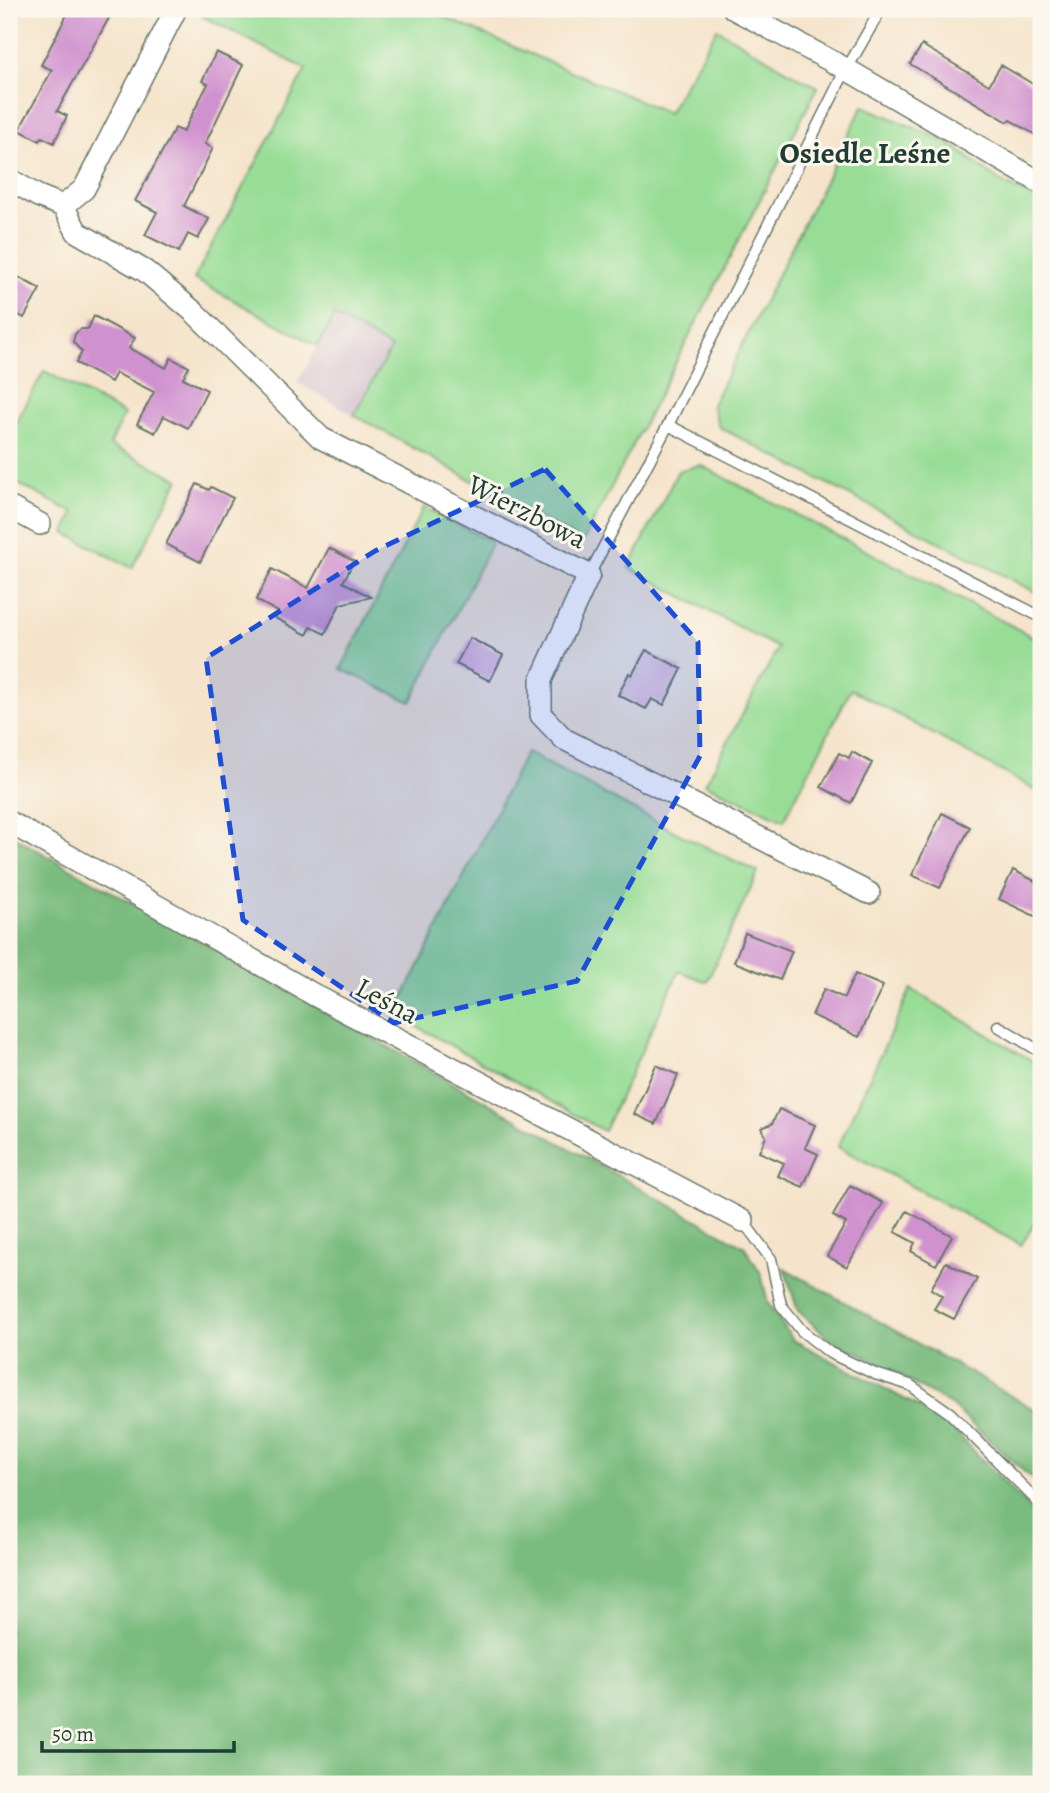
<svg xmlns="http://www.w3.org/2000/svg" width="1050" height="1793" font-family="Alegreya,serif">
<rect width="100%" height="100%" fill="#fbf7ec"/>
<filter id="ink" filterUnits="userSpaceOnUse"><feTurbulence type="fractalNoise" baseFrequency=".0143" numOctaves="2"/><feDisplacementMap in="SourceGraphic" scale="14" xChannelSelector="R" yChannelSelector="G"/><feConvolveMatrix kernelMatrix="1 2 1 2 8 2 1 2 1" color-interpolation-filters="sRGB"/></filter>
<filter id="wash" filterUnits="userSpaceOnUse"><feTurbulence type="fractalNoise" baseFrequency=".00686" numOctaves="4" result="noise"/><feDisplacementMap in="SourceGraphic" scale="28" xChannelSelector="R" yChannelSelector="G"/><feGaussianBlur stdDeviation="1.57" result="paint"/><feColorMatrix in="noise" values="0 0 0 0 0 0 0 0 0 0 0 0 0 0 0 0 0 1.4 0 .05"/><feComposite in="paint" operator="in"/></filter>
<g filter="url(#wash)">
<rect width="100%" height="100%" fill="#f5e4cb"/>
<path fill="#d0bdcd" d="M 335,316 L 392,348 L 354,415 L 297,382 Z"/>
<path fill="#98dd96" stroke="#5c8d65" stroke-width="2" d="M 205,9 L 425,9 L 668,113 L 717,29 L 800,78 L 818,87 L 583,542 L 354,415 L 391,348 L 335,316 L 318,346 L 194,279 L 306,69 L 202,16 Z
M 863,106 L 948,142 L 999,181 L 1041,201 L 1041,595 L 719,427 L 712,405 Z
M 44,371 L 124,414 L 110,445 L 179,479 L 132,568 L 65,533 L 74,513 L 9,479 L 9,436 Z
M 700,465 L 1041,641 L 1041,793 L 851,689 L 784,820 L 705,784 L 778,648 L 629,568 L 678,471 Z
M 424,507 L 492,542 L 411,702 L 341,669 Z
M 526,752 L 681,835 L 758,872 L 707,982 L 679,971 L 604,1131 L 395,1014 Z
M 911,989 L 1041,1066 L 1041,1213 L 1021,1245 L 838,1147 Z"/>
<path fill="#7abc7f" stroke="#4c7c5a" stroke-width="2" d="M 9,834 L 745,1247 L 761,1274 L 768,1303 L 793,1340 L 944,1420 L 1028,1507 L 1041,1529 L 1041,1784 L 9,1784 Z
M 784,1268 L 1041,1413 L 1041,1487 L 952,1406 L 862,1354 L 834,1343 L 798,1311 Z"/>
<g id="blocks">
<path fill="#d092cf" d="M 70,9 L 114,9 L 57,111 L 67,116 L 54,143 L 42,137 L 40,141 L 19,130 L 52,70 L 41,65 Z
M 922,45 L 989,85 L 1001,65 L 1041,89 L 1041,138 L 1010,120 L 1008,122 L 910,64 Z
M 216,52 L 243,65 L 205,144 L 213,148 L 184,206 L 209,219 L 198,239 L 188,234 L 179,252 L 145,235 L 157,212 L 135,201 L 175,128 L 183,132 L 208,84 L 202,81 Z
M 9,272 L 40,289 L 24,318 L 9,310 Z
M 94,316 L 135,338 L 129,348 L 166,368 L 171,358 L 189,367 L 183,378 L 207,390 L 188,428 L 164,416 L 155,433 L 137,424 L 154,392 L 116,373 L 111,382 L 76,363 L 82,352 L 73,342 L 75,334 L 81,329 L 88,329 Z
M 197,484 L 209,490 L 211,487 L 233,498 L 200,562 L 166,544 Z
M 329,548 L 354,561 L 343,582 L 371,597 L 340,604 L 325,634 L 311,627 L 307,635 L 275,618 L 278,612 L 256,600 L 272,569 L 308,588 Z
M 470,638 L 503,655 L 490,681 L 456,664 Z
M 646,650 L 682,669 L 664,705 L 652,699 L 646,709 L 618,695 L 629,673 L 632,675 Z
M 852,752 L 872,763 L 851,803 L 821,787 L 839,753 L 849,758 Z
M 942,813 L 970,827 L 940,888 L 912,875 Z
M 1013,870 L 1041,884 L 1041,919 L 999,899 Z
M 745,933 L 792,951 L 780,980 L 734,962 Z
M 855,974 L 883,986 L 859,1037 L 812,1015 L 824,989 L 844,998 Z
M 656,1065 L 678,1075 L 656,1124 L 634,1114 Z
M 779,1109 L 815,1125 L 805,1148 L 818,1154 L 803,1187 L 778,1176 L 784,1163 L 759,1152 L 766,1137 L 762,1128 L 772,1124 Z
M 850,1185 L 883,1203 L 847,1267 L 827,1256 L 846,1223 L 833,1216 Z
M 907,1211 L 952,1236 L 936,1265 L 911,1251 L 915,1243 L 895,1232 Z
M 946,1262 L 977,1279 L 954,1319 L 934,1309 L 942,1296 L 931,1289 Z"/>
</g>
</g>
<g filter="url(#ink)">
<use href="#blocks" fill-opacity="0" stroke="#6a7769" stroke-width="2"/>
<g fill="none" stroke-linecap="round" stroke-linejoin="round">
<defs>
<path id="lane" d="M 668,425 L 1041,617
M 589,575 L 668,425 L 841,79 L 881,9
M 998,1026 L 1041,1052
M 743,1221 L 771,1259 L 781,1305 L 802,1331 L 830,1353 L 875,1374 L 910,1385 L 950,1413 L 1041,1505"/>
<path id="street" d="M 734,9 L 846,69 L 1041,183
M 9,179 L 38,196 L 63,206
M 63,206 L 77,232 L 145,271 L 194,312 L 321,438 L 589,575 L 541,680 L 541,715 L 564,739 L 869,893
M 63,206 L 84,189 L 176,9
M 9,507 L 40,524
M 9,822 L 318,997 L 743,1221"/>
</defs>
<use href="#lane" stroke="#6a7769" stroke-width="13"/>
<use href="#street" stroke="#6a7769" stroke-width="24"/>
<use href="#lane" stroke="#fff" stroke-width="10"/>
<use href="#street" stroke="#fff" stroke-width="21"/>
</g>
</g>
<path fill="#1d4ed8" fill-opacity="0.2" stroke="#1d4ed8" stroke-width="5" stroke-dasharray="14 9" stroke-linejoin="round" d="M 545,469 L 698,642 L 700,756 L 577,981 L 394,1023 L 243,920 L 206,658 L 375,551 Z"/>
<g text-anchor="middle" dominant-baseline="central" stroke-width="6" stroke-linejoin="round" paint-order="stroke">
<g font-size="28" fill="#1f3d34" stroke="#fbf7ec">
<text transform="translate(527 512) rotate(27)">Wierzbowa</text>
<text transform="translate(387 1001) rotate(28)">Leśna</text>
</g>
<g font-size="30" font-weight="bold" fill="#1f3d34" stroke="#fbf7ec">
<text x="865" y="153">Osiedle Leśne</text>
</g>
</g>
<rect width="1050" height="1793" fill="none" stroke="#fbf7ec" stroke-width="35"/>
<path d="M42 1741v10h192v-10" fill="none" stroke="#1f3d34" stroke-width="3.5"/>
<text x="52" y="1741" font-size="21" fill="#1f3d34" stroke="#fbf7ec" stroke-width="5" paint-order="stroke">50 m</text>
</svg>
